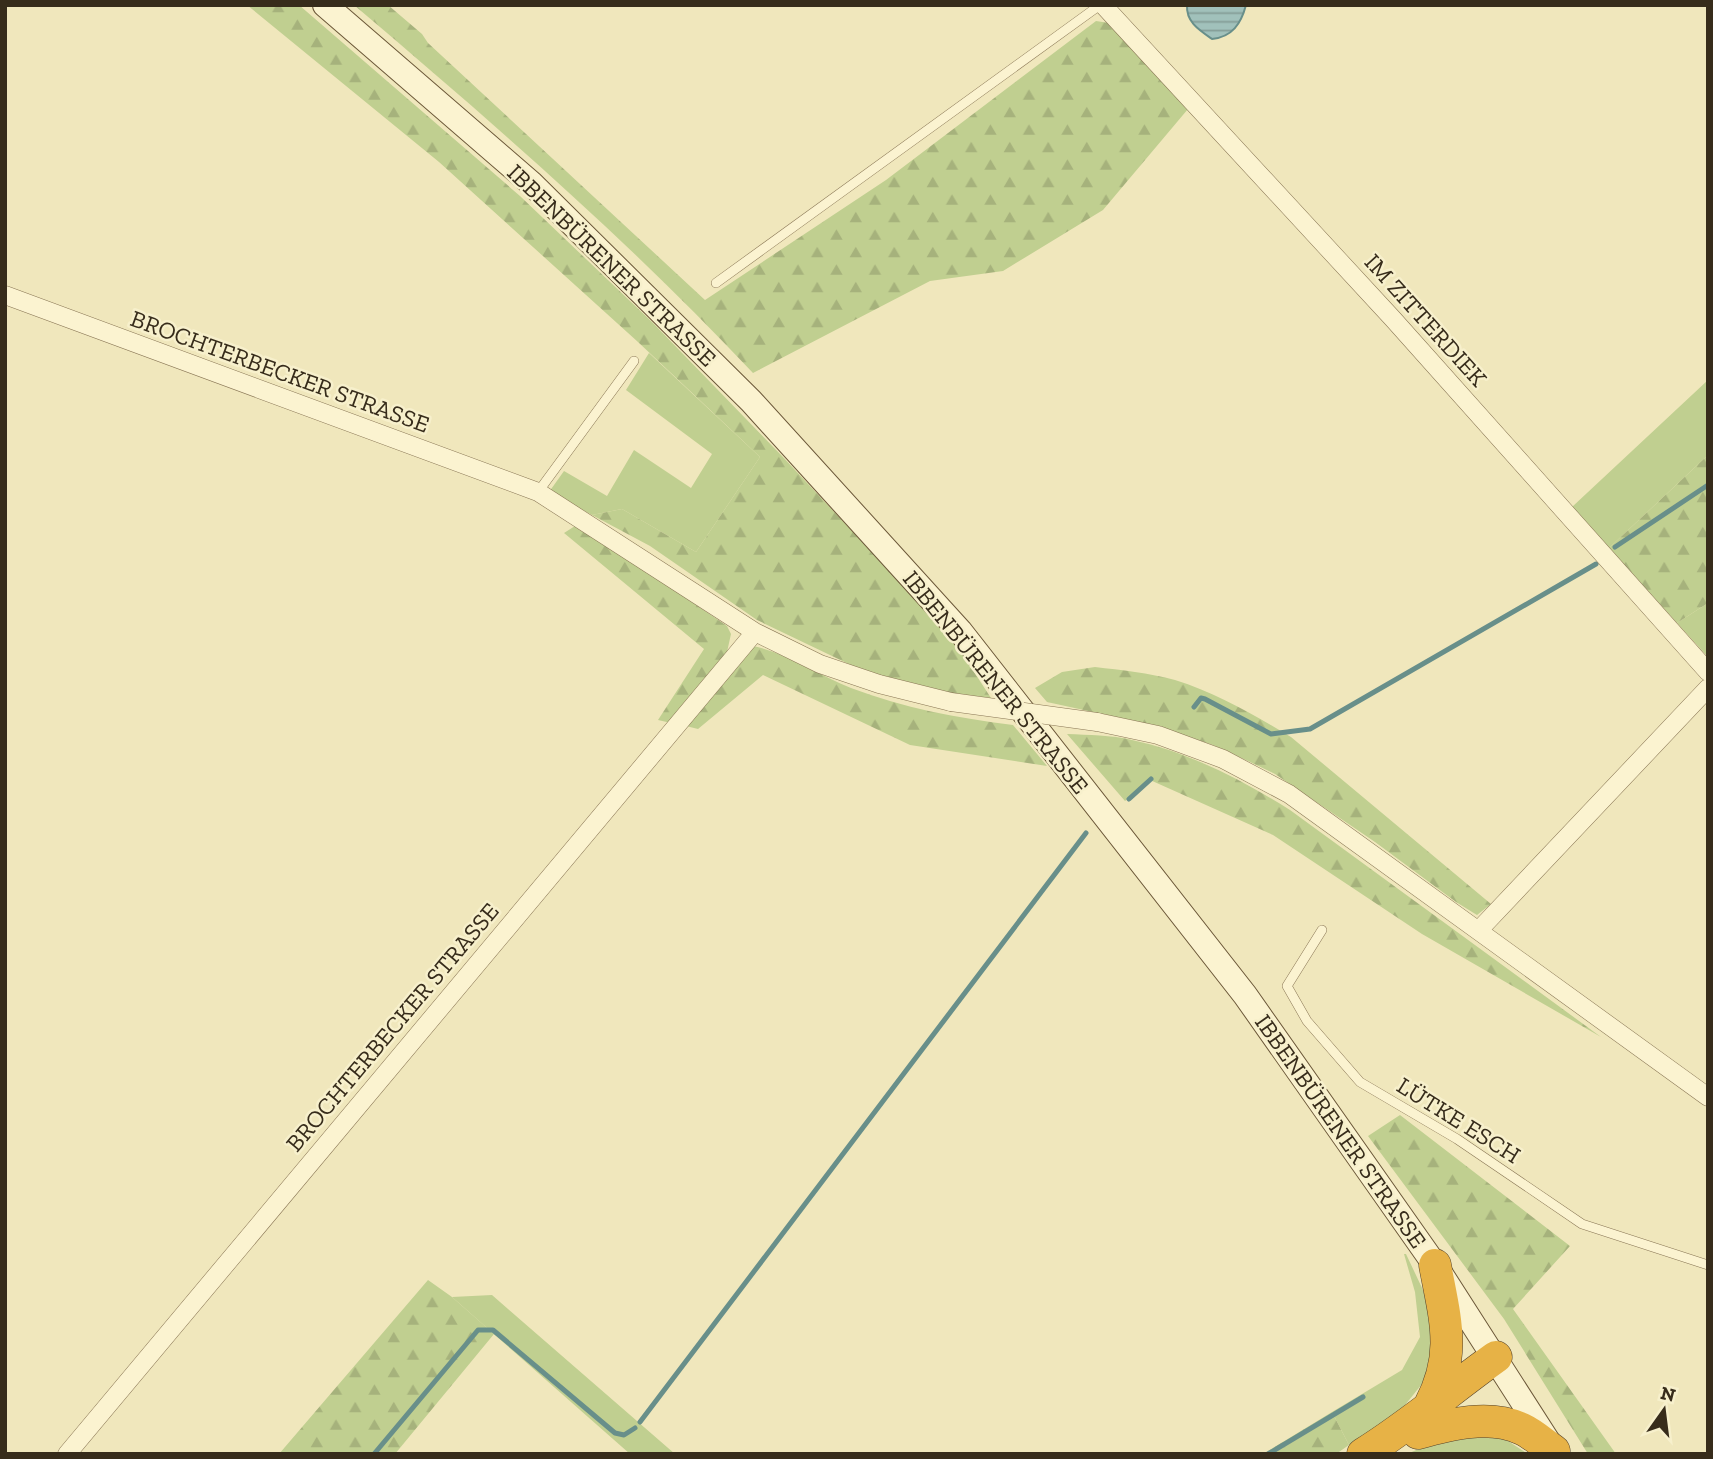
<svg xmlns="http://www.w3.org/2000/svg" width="1713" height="1459" font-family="'Zilla Slab',serif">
<defs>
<pattern id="forest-firs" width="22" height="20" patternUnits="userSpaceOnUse" patternTransform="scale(1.75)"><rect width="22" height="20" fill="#c0cf90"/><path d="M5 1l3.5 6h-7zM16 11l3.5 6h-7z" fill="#a6b27c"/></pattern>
<pattern id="water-rules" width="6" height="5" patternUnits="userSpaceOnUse" patternTransform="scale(1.75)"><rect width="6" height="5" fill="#a1c1bb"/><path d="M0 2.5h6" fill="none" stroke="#849d97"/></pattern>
</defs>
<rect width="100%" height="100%" fill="#f0e7bc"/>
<path fill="#c0cf90" d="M 649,353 L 760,457 L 696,552 L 622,509 L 592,515 L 549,492 L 564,471 L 607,496 L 634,450 L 691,488 L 712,454 L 626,390 Z
M 1708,380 L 1708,455 L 1609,548 L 1572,507 Z
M 1708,603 L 1708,657 L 1677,623 Z
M 1404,1254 L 1406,1254 L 1423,1290 L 1437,1331 L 1426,1379 L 1397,1415 L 1349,1445 L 1332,1412 L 1402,1370 L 1420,1337 L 1415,1292 Z
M 492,1295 L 675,1454 L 630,1454 L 452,1297 Z
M 1495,1436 L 1508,1441 L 1528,1454 L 1407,1454 L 1442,1439 Z"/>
<path fill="url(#forest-firs)" d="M 247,5 L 299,5 L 520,196 L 652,322 L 781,455 L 952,638 L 991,698 L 953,694 L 896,681 L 855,667 L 757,620 L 650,546 L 592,515 L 622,509 L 696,552 L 760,457 L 638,342 L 439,162 Z
M 354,5 L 388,5 L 422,34 L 428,43 L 705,300 L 886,180 L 1096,21 L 1109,23 L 1188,109 L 1103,210 L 1003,271 L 930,281 L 753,373 C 629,241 492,122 354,5 Z
M 1708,455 L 1708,603 L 1677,623 L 1609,548 Z
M 575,526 L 597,537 L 727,626 L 731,634 L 727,652 L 671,723 L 658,720 L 704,649 L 564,533 Z
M 753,646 C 788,653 818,675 851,688 C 904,708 957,718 1013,725 L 1047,766 L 910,745 L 763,675 L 698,729 L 686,726 Z
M 1095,667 C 1121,670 1149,673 1175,680 C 1217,693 1254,715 1291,737 L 1491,904 L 1477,915 L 1456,902 L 1375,842 L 1275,774 L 1248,761 L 1213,745 L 1157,726 L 1047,702 L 1035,688 L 1062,672 Z
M 1067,734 C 1089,735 1111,735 1132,740 C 1189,752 1242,780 1290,810 L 1601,1037 L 1422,934 L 1273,835 L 1150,780 L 1125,801 Z
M 1400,1115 L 1570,1246 L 1513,1309 L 1616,1454 L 1588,1454 L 1504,1319 L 1368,1136 Z
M 428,1280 L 452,1297 L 494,1334 L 395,1454 L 279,1454 Z
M 1332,1412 L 1349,1445 L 1336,1454 L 1263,1454 Z"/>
<path fill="url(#water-rules)" stroke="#688f8a" stroke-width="2" d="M 1187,5 L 1246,5 C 1241,24 1232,37 1212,39 C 1199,30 1186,22 1187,5 Z"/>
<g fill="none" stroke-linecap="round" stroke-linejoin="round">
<path stroke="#688f8a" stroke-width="5" d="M 1615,547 L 1708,485
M 1194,707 L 1201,698 L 1205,699 L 1271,734 L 1310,729 L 1596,564
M 1129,799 L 1151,779
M 640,1422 L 1086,833
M 374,1454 L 478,1330 L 493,1330 L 615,1433 L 624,1435 L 635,1428
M 1268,1454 L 1363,1397"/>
<defs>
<path id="service" d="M 716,283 L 1100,5
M 538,492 L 634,361
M 1322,930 L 1287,986 L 1307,1021 L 1360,1082 L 1457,1139 L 1582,1224 L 1708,1265"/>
<path id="minor" d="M 1103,5 L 1393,319 L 1708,672
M 5,295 L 538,492 L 755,632 L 820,664 L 879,684 L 951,702
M 1097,722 L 1158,735 L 1223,759 L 1289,794 L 1708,1097
M 1479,930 L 1708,688
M 67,1454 L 755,632"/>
<path id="secondary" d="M 325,5 L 531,183 L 751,401 L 960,631 L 1245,995 L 1435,1265 L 1551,1446"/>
<path id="motorway" d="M 1430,1405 C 1457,1354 1445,1319 1435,1265
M 1418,1433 C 1450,1424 1490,1414 1522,1429 C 1533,1434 1544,1444 1554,1451
M 1363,1454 C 1410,1425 1451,1389 1496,1357"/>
</defs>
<use href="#service" stroke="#897655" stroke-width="10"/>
<use href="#minor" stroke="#897655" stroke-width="19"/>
<use href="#secondary" stroke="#6b5738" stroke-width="26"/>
<use href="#motorway" stroke="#56432a" stroke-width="33"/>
<use href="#service" stroke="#fbf3d0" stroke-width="9"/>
<use href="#minor" stroke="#fbf3d0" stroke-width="18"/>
<use href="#secondary" stroke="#fbf3d0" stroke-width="24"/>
<use href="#motorway" stroke="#e7b246" stroke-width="32"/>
<defs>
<path id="minor-bridge" d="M 951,702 L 1097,722"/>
</defs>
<use href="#minor-bridge" stroke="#897655" stroke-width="19" stroke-linecap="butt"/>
<use href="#minor-bridge" stroke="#fbf3d0" stroke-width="18"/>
</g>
<g text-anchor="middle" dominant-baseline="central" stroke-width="5" stroke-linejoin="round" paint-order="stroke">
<g font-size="24" fill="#372c1b" stroke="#f7f0cc">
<text transform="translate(612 265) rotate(44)">IBBENBÜRENER STRASSE</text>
<text transform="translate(1426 320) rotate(48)">IM ZITTERDIEK</text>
<text transform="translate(280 371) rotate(20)">BROCHTERBECKER STRASSE</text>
<text transform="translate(996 682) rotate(51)">IBBENBÜRENER STRASSE</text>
<text transform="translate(392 1027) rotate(-50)">BROCHTERBECKER STRASSE</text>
<text transform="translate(1459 1120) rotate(32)">LÜTKE ESCH</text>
<text transform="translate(1341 1131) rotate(55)">IBBENBÜRENER STRASSE</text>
</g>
</g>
<rect width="1713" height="1459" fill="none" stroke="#372c1b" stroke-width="14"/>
<g transform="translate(1664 1410) rotate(14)" stroke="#f7f0cc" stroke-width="5" paint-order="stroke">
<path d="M0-5L12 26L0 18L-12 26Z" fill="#372c1b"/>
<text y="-10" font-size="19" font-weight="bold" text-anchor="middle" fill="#372c1b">N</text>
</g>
</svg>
